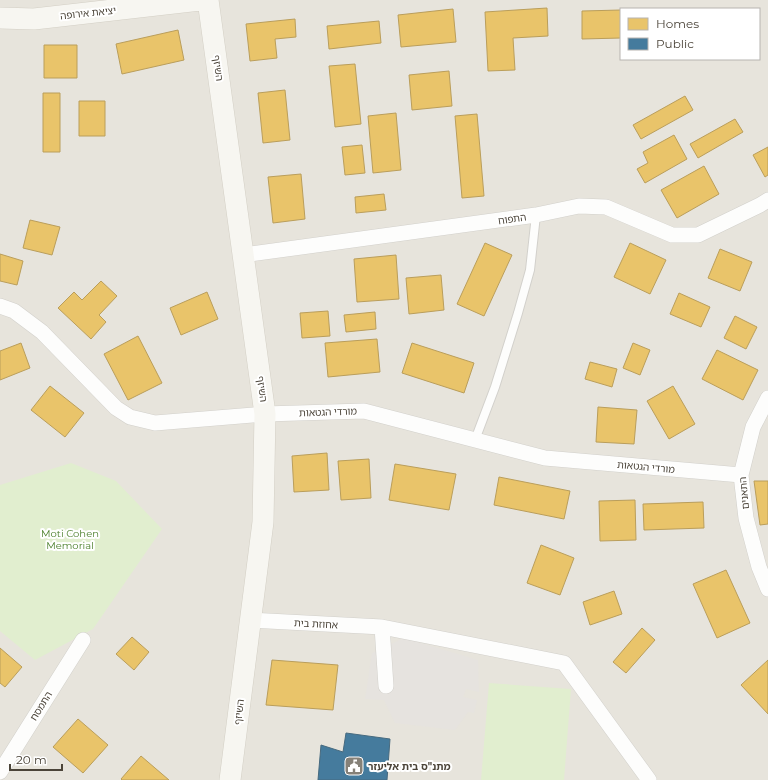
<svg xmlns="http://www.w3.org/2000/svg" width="768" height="780" font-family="Montserrat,'Noto Sans Hebrew',sans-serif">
<rect width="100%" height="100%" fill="#f4f2ee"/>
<path fill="#e7e4dc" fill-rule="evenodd" d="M 0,0 L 768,0 L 768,780 L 0,780 ZM 621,9 L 759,9 L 759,59 L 621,59 Z"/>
<path fill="#e1eecf" d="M 71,463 L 116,481 L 162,529 L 93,629 L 35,660 L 0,631 L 0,485 Z
M 489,683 L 571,689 L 564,780 L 481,780 Z"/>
<path fill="#e6e3df" d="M 404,638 L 478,660 L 479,692 L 466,689 L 463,697 L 477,700 L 474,713 L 468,712 L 455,730 L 395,723 L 384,700 L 365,699 L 372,653 Z"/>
<path fill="#e9c46a" stroke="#ba9e5b" d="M 547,8 L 548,36 L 513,38 L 515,70 L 488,71 L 485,12 Z
M 453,9 L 456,42 L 401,47 L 398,15 Z
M 621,10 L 621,38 L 582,39 L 582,11 Z
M 295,19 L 296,37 L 275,39 L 277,58 L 250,61 L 246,24 Z
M 379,21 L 381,43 L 329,49 L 327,26 Z
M 178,30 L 184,60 L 122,74 L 116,44 Z
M 44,45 L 77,45 L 77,78 L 44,78 Z
M 355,64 L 361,124 L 335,127 L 329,66 Z
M 449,71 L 452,106 L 412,110 L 409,75 Z
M 285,90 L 290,140 L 263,143 L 258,93 Z
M 43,93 L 60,93 L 60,152 L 43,152 Z
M 685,96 L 693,110 L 641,139 L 633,125 Z
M 79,101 L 105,101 L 105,136 L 79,136 Z
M 396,113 L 401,170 L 373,173 L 368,116 Z
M 477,114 L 484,196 L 462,198 L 455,116 Z
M 735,119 L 743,132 L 698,158 L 690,144 Z
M 674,135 L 687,159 L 645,183 L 637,169 L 648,163 L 643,152 Z
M 362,145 L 365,173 L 345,175 L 342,147 Z
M 768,147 L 768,175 L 765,177 L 753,155 Z
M 704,166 L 719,194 L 677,218 L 661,190 Z
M 301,174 L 305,219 L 273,223 L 268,177 Z
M 384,194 L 386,210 L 356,213 L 355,197 Z
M 30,220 L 60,227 L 52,255 L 23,248 Z
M 485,243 L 512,255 L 484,316 L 457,304 Z
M 630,243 L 666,260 L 650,294 L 614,277 Z
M 720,249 L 752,262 L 740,291 L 708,278 Z
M 0,254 L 23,261 L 17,285 L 0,281 Z
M 396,255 L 399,299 L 357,302 L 354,259 Z
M 441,275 L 444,310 L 409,314 L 406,278 Z
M 101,281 L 117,296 L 99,315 L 106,322 L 91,339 L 58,308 L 74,292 L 82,300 Z
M 207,292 L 218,319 L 181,335 L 170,308 Z
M 679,293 L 710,307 L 701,327 L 670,314 Z
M 328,311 L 330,336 L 302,338 L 300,313 Z
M 375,312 L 376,329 L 346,332 L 344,315 Z
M 735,316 L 757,327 L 746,349 L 724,338 Z
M 138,336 L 162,383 L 128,400 L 104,354 Z
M 377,339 L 380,372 L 328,377 L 325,343 Z
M 21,343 L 30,368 L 0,380 L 0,351 Z
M 412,343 L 474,363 L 464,393 L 402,373 Z
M 633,343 L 650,350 L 640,375 L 623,368 Z
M 717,350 L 758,370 L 743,400 L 702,379 Z
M 590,362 L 617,369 L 612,387 L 585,379 Z
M 50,386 L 84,413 L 65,437 L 31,410 Z
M 673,386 L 695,424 L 669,439 L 647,401 Z
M 598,407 L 637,410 L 634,444 L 596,442 Z
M 327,453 L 329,490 L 294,492 L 292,456 Z
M 369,459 L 371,498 L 341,500 L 338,461 Z
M 395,464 L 456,474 L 449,510 L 389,500 Z
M 499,477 L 570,491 L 564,519 L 494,505 Z
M 754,481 L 768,481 L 768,524 L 760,525 Z
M 635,500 L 636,540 L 600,541 L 599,501 Z
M 703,502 L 704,528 L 644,530 L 643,504 Z
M 541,545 L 574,558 L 560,595 L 527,583 Z
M 726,570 L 750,623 L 717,638 L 693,584 Z
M 614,591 L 622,614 L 590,625 L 583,602 Z
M 642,628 L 655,640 L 626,673 L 613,662 Z
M 132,637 L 149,652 L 134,670 L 116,654 Z
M 0,648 L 22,667 L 5,687 L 0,683 Z
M 272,660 L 338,665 L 333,710 L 266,705 Z
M 768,660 L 768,714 L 741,685 Z
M 78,719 L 108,745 L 83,773 L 53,747 Z
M 141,756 L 169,780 L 122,780 L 121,779 Z"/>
<path fill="#457b9d" stroke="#476a7f" d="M 346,733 L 390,739 L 387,780 L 318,780 L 321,745 L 343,752 Z"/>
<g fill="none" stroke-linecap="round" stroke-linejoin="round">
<defs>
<path id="lane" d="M 475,440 L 495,387 L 518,313 L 530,270 L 536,215"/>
<path id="street" d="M 243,255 L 536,215 L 579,206 L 606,207 L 672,235 L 698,235 L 760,205 L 768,200
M 0,306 L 14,311 L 42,332 L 116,408 L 130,417 L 155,423 L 265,414 L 364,411 L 545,458 L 741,475
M 768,398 L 753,427 L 741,475 L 746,518 L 759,567 L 768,589
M 251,620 L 382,627 L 564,663 L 649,780
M 382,627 L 386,686
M 0,772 L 83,640"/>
<path id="secondary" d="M 208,0 L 265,414 L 263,522 L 230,780
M 0,18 L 34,19 L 200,0"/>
</defs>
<use href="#lane" stroke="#d2d0cb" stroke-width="10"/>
<use href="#street" stroke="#d2d0cb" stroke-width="16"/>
<use href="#secondary" stroke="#d3cfc5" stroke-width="22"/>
<use href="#lane" stroke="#fdfdfc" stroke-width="8"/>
<use href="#street" stroke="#fdfdfc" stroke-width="15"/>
<use href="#secondary" stroke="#f7f6f1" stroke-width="21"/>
</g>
<defs>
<symbol id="civic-square" viewBox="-11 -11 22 22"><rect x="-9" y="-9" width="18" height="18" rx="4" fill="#868178" stroke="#fff"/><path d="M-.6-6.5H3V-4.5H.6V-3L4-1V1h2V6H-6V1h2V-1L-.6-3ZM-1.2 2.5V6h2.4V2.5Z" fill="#fff"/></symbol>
</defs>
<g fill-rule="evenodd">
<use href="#civic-square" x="343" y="755" width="22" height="22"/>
</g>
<g text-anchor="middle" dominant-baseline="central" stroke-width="4" stroke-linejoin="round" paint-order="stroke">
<g font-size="10" fill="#4b4439" stroke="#fff">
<text transform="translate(88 13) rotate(-6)">יציאת אירופה</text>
<text transform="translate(218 68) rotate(82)">השיזף</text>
<text transform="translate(512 219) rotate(-8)">התפוח</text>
<text transform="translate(262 389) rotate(82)">השיזף</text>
<text transform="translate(328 412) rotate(-2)">מורדי הגטאות</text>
<text transform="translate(646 467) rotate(5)">מורדי הגטאות</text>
<text transform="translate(744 493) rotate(-95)">התאנים</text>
<text transform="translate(316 624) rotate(3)">אחוזת בית</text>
<text transform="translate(41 706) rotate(-58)">התמסח</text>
<text transform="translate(239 712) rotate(-83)">השיזף</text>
</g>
<g font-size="10" fill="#4a7f2a" stroke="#fff">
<text x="70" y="533">Moti Cohen<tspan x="70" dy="12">Memorial</tspan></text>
</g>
<g font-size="10" font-weight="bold" fill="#4b4439" stroke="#fff" text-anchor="start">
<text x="368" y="766">מתנ"ס בית אליעזר</text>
</g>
</g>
<rect x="620" y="8" width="140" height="52" fill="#ffffff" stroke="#b7b4b0"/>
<rect x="628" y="18" width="20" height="12" fill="#e9c46a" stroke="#b7b4b0"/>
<text x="656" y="28" font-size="12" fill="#4b4439">Homes</text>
<rect x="628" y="38" width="20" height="12" fill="#457b9d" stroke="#b7b4b0"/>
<text x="656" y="48" font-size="12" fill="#4b4439">Public</text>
<path d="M10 764v6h52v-6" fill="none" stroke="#4b4439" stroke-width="2"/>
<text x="16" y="764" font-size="12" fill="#4b4439" stroke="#ffffff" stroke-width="3" paint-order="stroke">20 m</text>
</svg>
